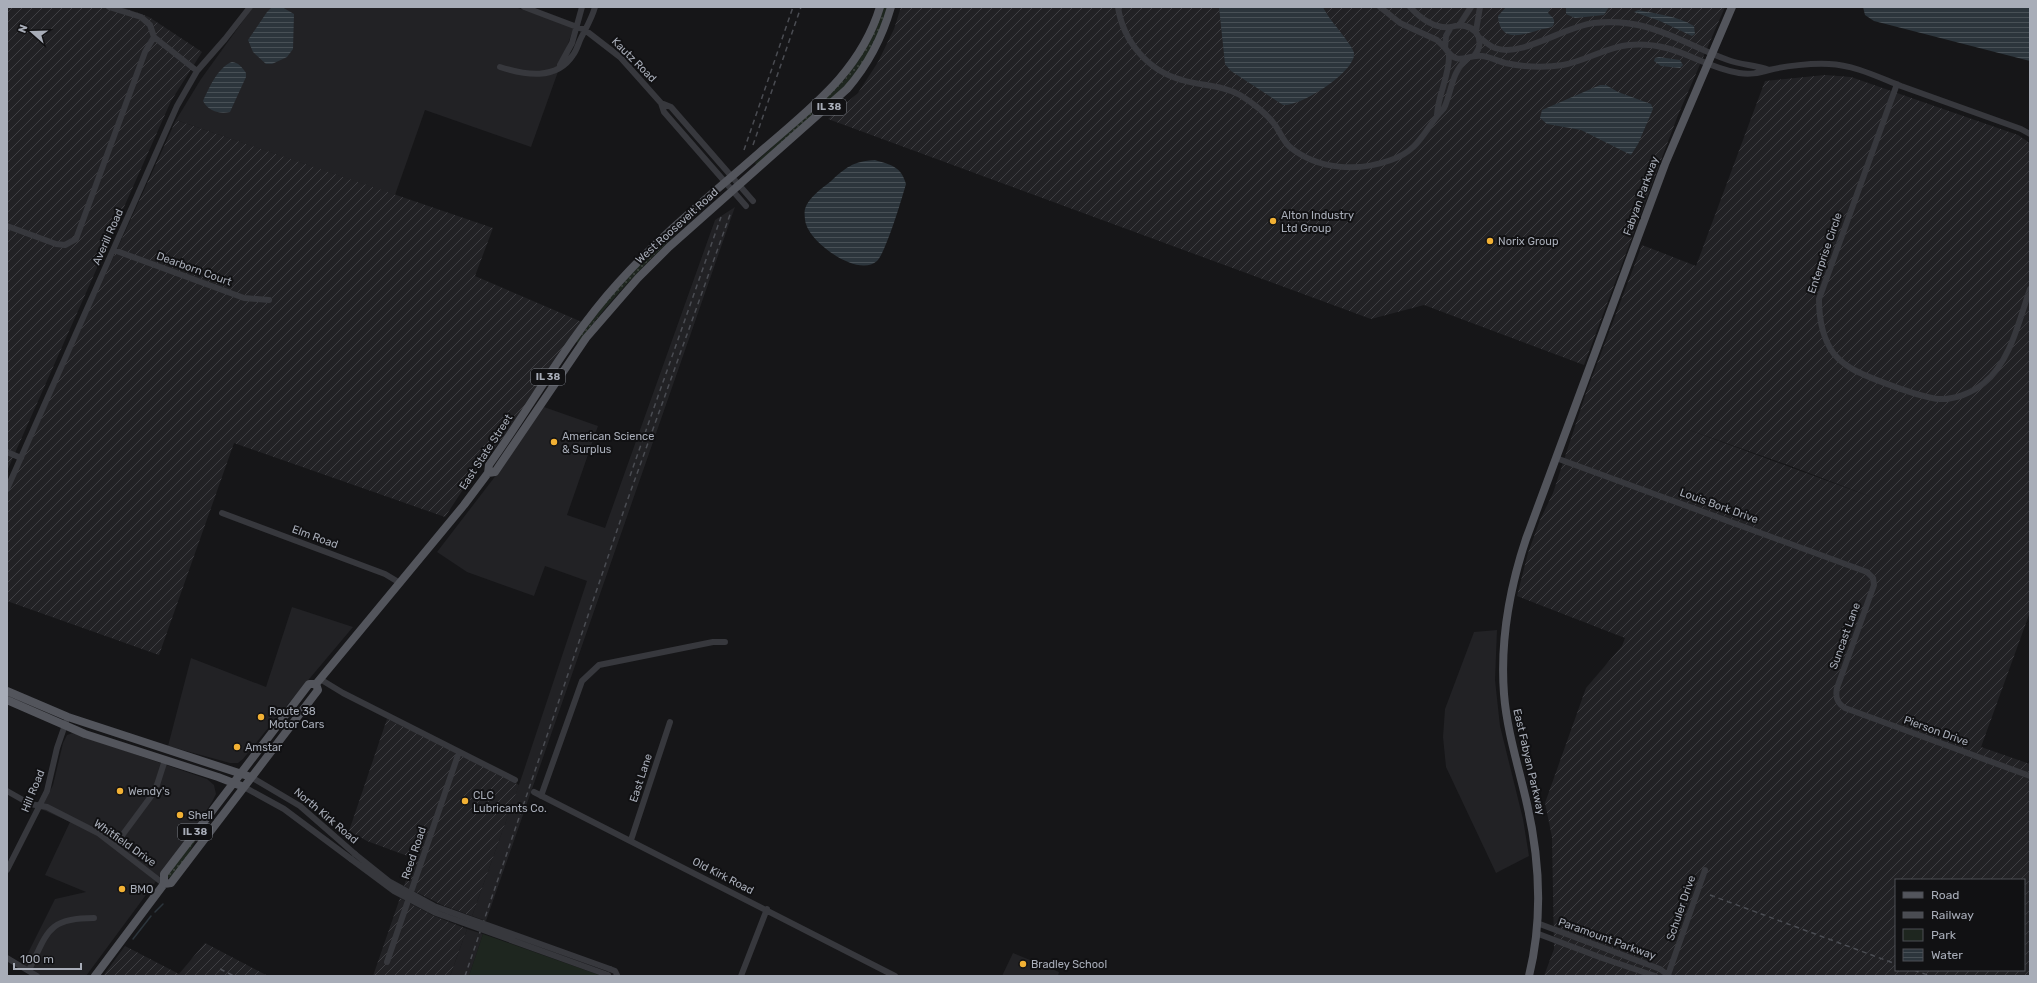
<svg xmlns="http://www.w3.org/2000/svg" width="2037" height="983" font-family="Rubik,sans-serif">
<defs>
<pattern id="industrial-furrows" width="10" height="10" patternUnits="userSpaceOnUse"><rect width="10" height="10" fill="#222225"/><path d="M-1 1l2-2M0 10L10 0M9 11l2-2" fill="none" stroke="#3f3f43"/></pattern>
<pattern id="grass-dots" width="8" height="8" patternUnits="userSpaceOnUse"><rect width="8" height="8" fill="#1e261f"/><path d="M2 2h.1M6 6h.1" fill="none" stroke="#3c433d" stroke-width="1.8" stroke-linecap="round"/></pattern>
<pattern id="water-rules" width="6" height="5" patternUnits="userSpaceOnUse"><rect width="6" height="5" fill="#2c353c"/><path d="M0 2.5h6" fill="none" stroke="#485056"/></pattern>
</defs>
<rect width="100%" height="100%" fill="#161618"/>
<path fill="#222225" d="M 253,7 L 515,7 L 574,27 L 531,147 L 425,110 L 395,195 L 176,120 L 201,79 Z
M 735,207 L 486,921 L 472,916 L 522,776 L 587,581 L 545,566 L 534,596 L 467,572 L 437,552 L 500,470 L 544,407 L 598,426 L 567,515 L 605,528 L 715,220 Z
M 292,607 L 353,627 L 273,722 L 243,759 L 238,763 L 230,763 L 168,746 L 191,658 L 266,687 Z
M 1497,630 L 1495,680 L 1500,726 L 1523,819 L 1529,856 L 1496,873 L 1446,767 L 1443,737 L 1445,709 L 1474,632 Z
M 73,733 L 207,779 L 214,785 L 216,794 L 212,802 L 191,834 L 86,976 L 41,976 L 22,965 L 55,899 L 86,892 L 45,875 L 70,822 L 41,809 L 53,785 L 63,743 L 67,735 Z
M 467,929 L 483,934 L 469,976 L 450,976 Z
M 1013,953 L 1059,972 L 1058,976 L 1002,976 Z"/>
<path fill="url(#industrial-furrows)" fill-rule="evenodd" d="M 7,7 L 122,7 L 149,17 L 202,52 L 171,101 L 7,471 Z
M 901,7 L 1725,7 L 1678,115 L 1584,365 L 1424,305 L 1371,319 L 828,119 L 858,93 L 878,62 L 894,29 Z
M 1825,75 L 1851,77 L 1874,85 L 2018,135 L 2030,143 L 2030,612 L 1981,747 L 2030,764 L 2030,976 L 1544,976 L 1554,949 L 1552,837 L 1545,803 L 1586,688 L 1622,646 L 1625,638 L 1517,596 L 1528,553 L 1540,520 L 1553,493 L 1586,393 L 1642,245 L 1696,266 L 1765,81 ZM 1681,427 L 1788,465 L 1874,498 ZM 1896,880 L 2024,880 L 2024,970 L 1896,970 Z
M 176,120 L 493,228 L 475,276 L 582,322 L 513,424 L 462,491 L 445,517 L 234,443 L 159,655 L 7,601 L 7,491 Z
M 387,719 L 457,752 L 519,785 L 472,916 L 442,905 L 404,886 L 413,858 L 367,841 L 349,831 Z
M 400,898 L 432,915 L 467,929 L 450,976 L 373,976 Z
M 205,943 L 268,976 L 103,976 L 125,946 L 179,974 Z"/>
<path fill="url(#grass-dots)" d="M 883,7 L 888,7 C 880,29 872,51 858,71 C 833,104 789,137 757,166 L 755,163 L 845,79 L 867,46 Z
M 709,200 L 711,202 C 663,245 616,291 578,343 L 576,342 L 607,301 L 641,263 Z
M 198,835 C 191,848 182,872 168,878 L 167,876 Z"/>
<path fill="#1e261f" d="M 483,934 L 602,976 L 469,976 Z"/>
<path fill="url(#water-rules)" d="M 272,7 L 282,7 L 294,14 L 293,49 L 287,57 L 272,64 L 266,64 L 253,52 L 248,40 L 267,12 Z
M 1219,7 L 1323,7 C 1328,19 1353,45 1354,53 C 1356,72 1300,107 1283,105 L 1231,71 L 1225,64 Z
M 1506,7 L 1551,7 L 1548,13 C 1553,18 1556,19 1553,26 C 1549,29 1544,28 1539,30 C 1520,36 1500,42 1498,16 Z
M 1566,7 L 1609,7 L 1604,15 L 1575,18 L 1566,14 Z
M 1863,7 L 2030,7 L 2030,61 L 1874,21 L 1865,15 Z
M 1638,10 C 1657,14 1677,16 1694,26 L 1695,34 L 1692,36 L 1660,21 L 1634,12 Z
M 1659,57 L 1680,60 L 1683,65 L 1680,68 L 1661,66 L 1654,61 L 1655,58 Z
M 232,62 C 239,63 242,67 246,73 L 246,77 L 230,112 C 220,114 209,112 203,101 C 209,88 218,67 232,62 Z
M 1600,85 L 1606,85 L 1618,92 L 1651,104 L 1653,109 L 1638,144 L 1631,155 L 1581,130 L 1547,124 L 1540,118 L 1542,110 Z
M 875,160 C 891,165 901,166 906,184 C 902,198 886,252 877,261 C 858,278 811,243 806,224 C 805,221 804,212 805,209 C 808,198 822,188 830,182 C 845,168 853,161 875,160 Z"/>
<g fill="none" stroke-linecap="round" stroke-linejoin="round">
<path stroke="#2c353c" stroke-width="1.5" d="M 155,912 L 163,904
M 133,939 L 151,916"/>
<path stroke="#37383d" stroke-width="6" d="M 109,7 L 141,17 L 150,25 L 154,37 L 197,71
M 524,7 L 585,30 L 620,57 L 661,103 L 671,107 L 753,201
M 1118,7 C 1123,41 1148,71 1182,80 C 1202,86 1222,85 1240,95 C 1253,103 1266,113 1275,125 C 1280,132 1283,141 1290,147 C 1318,170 1358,172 1391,160 C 1417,151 1422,135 1438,115 C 1440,112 1444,110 1445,106 C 1452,89 1452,72 1466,60
M 1380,7 L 1400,23 L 1437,40 L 1445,48
M 1410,7 C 1421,19 1434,29 1451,27
M 1460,24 L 1471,7
M 1476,31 L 1480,7
M 1480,38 C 1485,41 1489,46 1495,48 C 1521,58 1565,26 1594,23 C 1649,17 1679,42 1728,60 C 1741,65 1756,65 1769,70
M 1474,56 C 1489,38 1471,20 1451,27 L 1446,36 L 1445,48 C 1459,68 1465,54 1482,56 C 1490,57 1498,61 1505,63 C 1524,67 1544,68 1563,65 C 1586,61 1606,47 1629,45 C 1677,41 1698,66 1739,73 C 1750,75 1758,73 1769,70 C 1785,66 1812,63 1829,64 C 1854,65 1878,77 1901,86 C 1941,100 1981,115 2021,129 L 2030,134
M 560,65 L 572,43 L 582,7
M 500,67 C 525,75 556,81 573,55 C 577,50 578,44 581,38 C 586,28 592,18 595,7
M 1897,84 L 1819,299 C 1819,319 1822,338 1834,354 C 1840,361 1848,367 1856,371 C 1872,379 1922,398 1939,399 C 1954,400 1972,393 1984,383 C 2011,361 2019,320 2030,289
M 661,103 L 664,112 L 746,206
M 1437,115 C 1438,94 1450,75 1449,54
M 7,226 L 56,244 L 65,245 L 76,239 L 145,52 L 154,37
M 114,250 L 244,298 L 269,300
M 7,452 L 21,458
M 1556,458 L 1867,572 L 1873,578 L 1874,585 L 1837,688 C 1835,697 1837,703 1845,708 L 2030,776
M 7,489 L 177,106 L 197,71 L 225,39 L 250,7
M 222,513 L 385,574 L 400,583
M 320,679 L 343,693 L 515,780
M 251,777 L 300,806 L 355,854
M 244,787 L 284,809 L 351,859
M 7,791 L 30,804 L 47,807 L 98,833 L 164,884
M 534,792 L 895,976
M 541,796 L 582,681 L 599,665 L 713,642 L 725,642
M 631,840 L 670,722
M 115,845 L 155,791 L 165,760
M 7,870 L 47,791 L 57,748 L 66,722
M 1537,923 L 1660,969 L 1669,976
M 1536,933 L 1602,958 L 1655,976
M 7,958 L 37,976
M 387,962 L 459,752
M 610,969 L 615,971 L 617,975
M 29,970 C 48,932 47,918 94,918
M 1668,975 L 1705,870
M 741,976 L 767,909"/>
<path stroke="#53555c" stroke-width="8" d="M 488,473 L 495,472 L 586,338 L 638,278 L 669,247 L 847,89 C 868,65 882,38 891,7
M 316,684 L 464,505 L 488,473 L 489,465 C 532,405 568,338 618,283 C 661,235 711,195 759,153 C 809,109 860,73 880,7
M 7,691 L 68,717 L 251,777
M 7,700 L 85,734 L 218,777 L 244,787
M 164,884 L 171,883 L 318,690 L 316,684
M 95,976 L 164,884 L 164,874 L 309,684 L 316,684
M 1529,976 C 1543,919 1540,861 1527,804 C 1519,768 1507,732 1504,694 C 1500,641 1509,590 1526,539 L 1665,164 L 1732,7"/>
<path stroke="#4a4c52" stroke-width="1.5" stroke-dasharray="5 4" stroke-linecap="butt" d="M 753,145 L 801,7
M 744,150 L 793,7
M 630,476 L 721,217
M 1710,895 L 1896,964
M 220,969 L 234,976
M 1914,970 L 1930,976
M 465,976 L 625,507 L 731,212"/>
<path stroke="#37383d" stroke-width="6" d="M 355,854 L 390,882 L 434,906 L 610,969
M 351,859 L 394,891 L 436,913 L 608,975"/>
</g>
<g fill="#f2b134" stroke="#111113" stroke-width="1.5">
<circle cx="1273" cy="221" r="4"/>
<circle cx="1490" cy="241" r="4"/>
<circle cx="554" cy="442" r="4"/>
<circle cx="261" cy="717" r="4"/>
<circle cx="237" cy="747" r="4"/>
<circle cx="120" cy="791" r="4"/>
<circle cx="465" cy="801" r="4"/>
<circle cx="180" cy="815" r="4"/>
<circle cx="122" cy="889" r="4"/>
<circle cx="1023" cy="964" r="4"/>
</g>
<g text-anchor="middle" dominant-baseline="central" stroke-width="4" stroke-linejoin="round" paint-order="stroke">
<g fill="#111113" stroke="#7b7e86" stroke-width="1">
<rect x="812" y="99" width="34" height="16" rx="3"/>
<rect x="531" y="369" width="34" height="16" rx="3"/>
<rect x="178" y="824" width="34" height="16" rx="3"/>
</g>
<g font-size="10" font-weight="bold" fill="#a8adb8">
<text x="829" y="107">IL 38</text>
<text x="548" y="377">IL 38</text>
<text x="195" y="832">IL 38</text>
</g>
<g font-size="11" fill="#a8adb8" stroke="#111113">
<text transform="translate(634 60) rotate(45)">Kautz Road</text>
<text transform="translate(1641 196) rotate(-70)">Fabyan Parkway</text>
<text transform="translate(677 226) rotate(-42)">West Roosevelt Road</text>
<text transform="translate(108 237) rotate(-66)">Averill Road</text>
<text transform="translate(1825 253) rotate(-71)">Enterprise Circle</text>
<text transform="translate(194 269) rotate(20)">Dearborn Court</text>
<text transform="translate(486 452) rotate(-57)">East State Street</text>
<text transform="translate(1719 506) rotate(20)">Louis Bork Drive</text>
<text transform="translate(315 537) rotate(20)">Elm Road</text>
<text transform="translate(1845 636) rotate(-70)">Suncast Lane</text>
<text transform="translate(1936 731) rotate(20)">Pierson Drive</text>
<text transform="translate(1529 762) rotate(77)">East Fabyan Parkway</text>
<text transform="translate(641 778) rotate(-72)">East Lane</text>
<text transform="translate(33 791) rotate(-68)">Hill Road</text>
<text transform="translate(326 816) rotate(40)">North Kirk Road</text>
<text transform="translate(125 843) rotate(35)">Whitfield Drive</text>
<text transform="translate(414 853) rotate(-71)">Reed Road</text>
<text transform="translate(723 876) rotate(27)">Old Kirk Road</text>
<text transform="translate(1681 908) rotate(-71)">Schuler Drive</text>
<text transform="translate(1607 939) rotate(20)">Paramount Parkway</text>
</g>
<g font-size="11" fill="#a8adb8" stroke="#111113" text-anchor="start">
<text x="1281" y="215">Alton Industry<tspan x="1281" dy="13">Ltd Group</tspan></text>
<text x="1498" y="241">Norix Group</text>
<text x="562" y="436">American Science<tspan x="562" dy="13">&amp; Surplus</tspan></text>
<text x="269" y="711">Route 38<tspan x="269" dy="13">Motor Cars</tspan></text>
<text x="245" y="747">Amstar</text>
<text x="128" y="791">Wendy's</text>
<text x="473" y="795">CLC<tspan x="473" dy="13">Lubricants Co.</tspan></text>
<text x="188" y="815">Shell</text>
<text x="130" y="889">BMO</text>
<text x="1031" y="964">Bradley School</text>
</g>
</g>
<rect width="2037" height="983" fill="none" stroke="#a8adb8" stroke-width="16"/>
<rect x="1895" y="879" width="130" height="92" fill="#111113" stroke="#4d4f55"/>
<rect x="1903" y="892" width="20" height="6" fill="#53555c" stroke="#4d4f55"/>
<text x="1931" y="899" font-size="12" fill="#a8adb8">Road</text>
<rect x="1903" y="912" width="20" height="6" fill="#4a4c52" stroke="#4d4f55"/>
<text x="1931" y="919" font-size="12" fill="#a8adb8">Railway</text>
<rect x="1903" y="929" width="20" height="12" fill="#1e261f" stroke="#4d4f55"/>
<text x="1931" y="939" font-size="12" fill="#a8adb8">Park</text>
<rect x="1903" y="949" width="20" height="12" fill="url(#water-rules)" stroke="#4d4f55"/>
<text x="1931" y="959" font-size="12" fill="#a8adb8">Water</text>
<g transform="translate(32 32) rotate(290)" stroke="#111113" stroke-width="3" paint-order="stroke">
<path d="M0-3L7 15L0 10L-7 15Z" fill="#a8adb8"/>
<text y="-6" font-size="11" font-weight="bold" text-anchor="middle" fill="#a8adb8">N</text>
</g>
<path d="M14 963v6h67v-6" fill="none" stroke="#a8adb8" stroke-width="2"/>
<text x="20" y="963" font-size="12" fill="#a8adb8" stroke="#111113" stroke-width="3" paint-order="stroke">100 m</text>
</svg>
